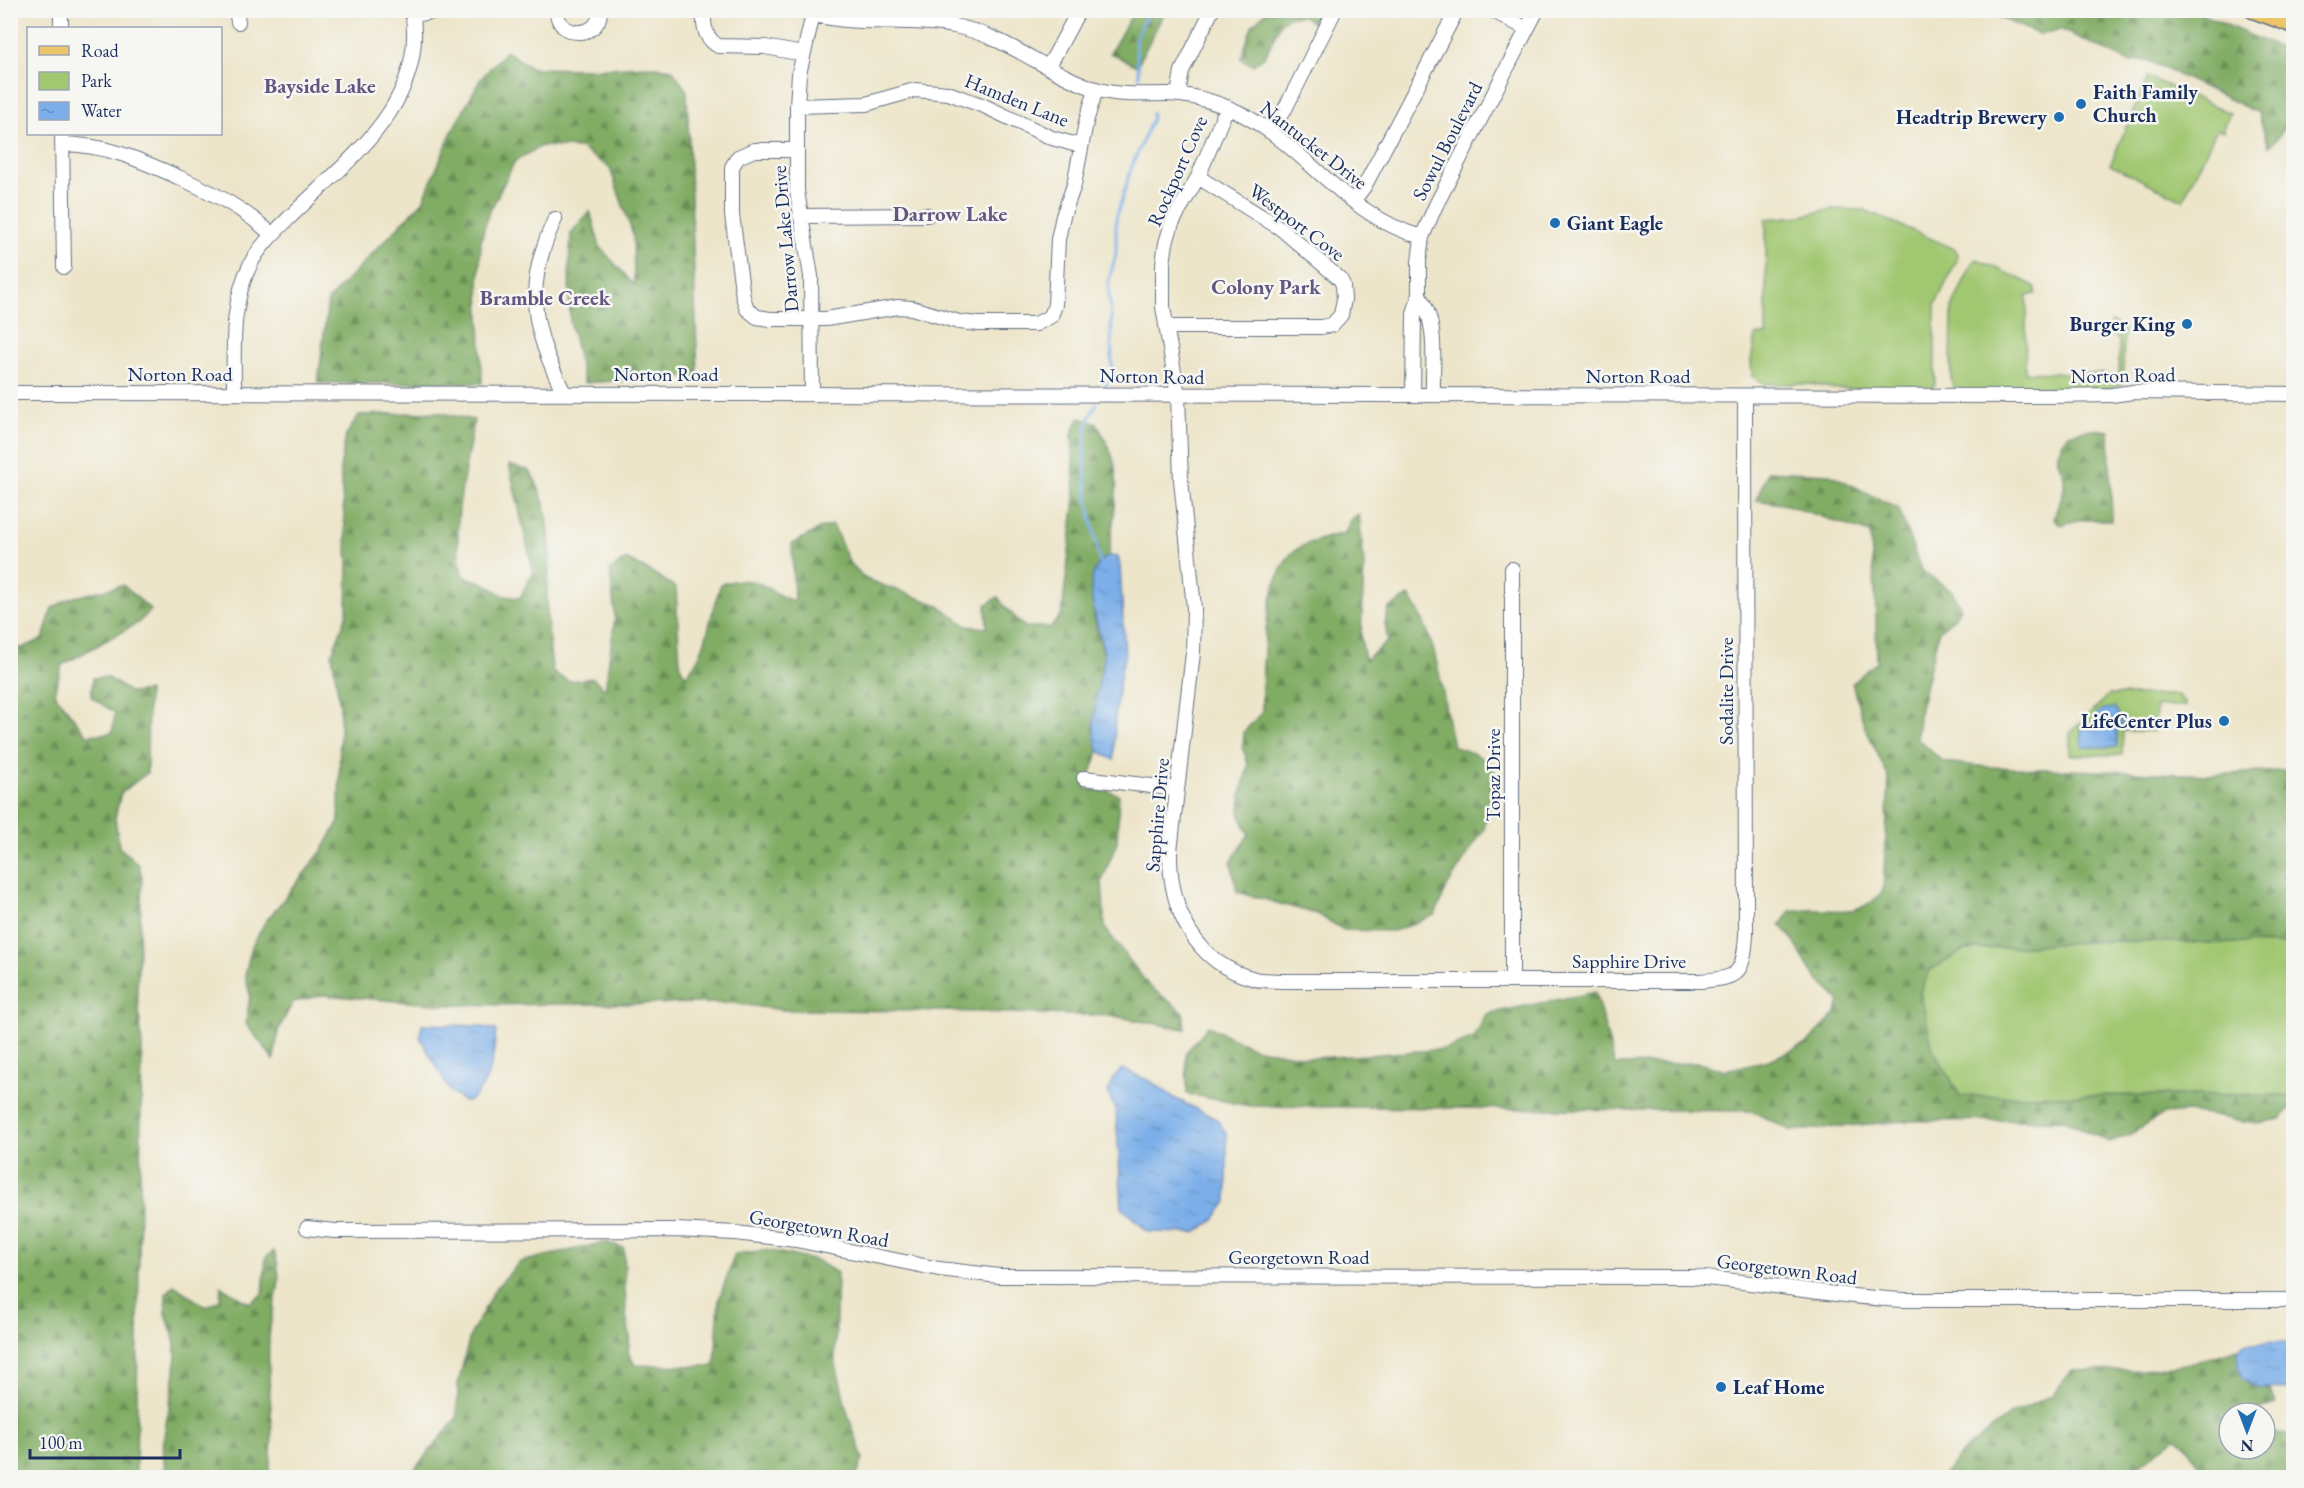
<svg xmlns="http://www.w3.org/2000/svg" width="2304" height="1488" font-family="'EB Garamond',serif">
<defs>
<pattern id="forest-firs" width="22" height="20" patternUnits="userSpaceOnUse" patternTransform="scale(1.5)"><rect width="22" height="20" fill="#80ac63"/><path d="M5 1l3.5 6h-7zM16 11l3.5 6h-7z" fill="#688c55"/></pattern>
<pattern id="water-ripples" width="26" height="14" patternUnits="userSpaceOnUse" patternTransform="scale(1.5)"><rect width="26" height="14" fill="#7cafe9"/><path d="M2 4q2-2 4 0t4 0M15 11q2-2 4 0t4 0" fill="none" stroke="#658fc0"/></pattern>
</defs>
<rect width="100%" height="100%" fill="#f6f6f2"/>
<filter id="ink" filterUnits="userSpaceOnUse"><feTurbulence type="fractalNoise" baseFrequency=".0167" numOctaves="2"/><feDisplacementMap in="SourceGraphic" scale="12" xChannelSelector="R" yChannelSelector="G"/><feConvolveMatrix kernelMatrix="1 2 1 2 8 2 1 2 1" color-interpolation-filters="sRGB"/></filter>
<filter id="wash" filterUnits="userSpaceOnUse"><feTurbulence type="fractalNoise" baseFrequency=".008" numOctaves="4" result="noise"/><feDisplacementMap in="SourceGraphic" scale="24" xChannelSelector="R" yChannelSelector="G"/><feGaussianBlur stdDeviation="1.35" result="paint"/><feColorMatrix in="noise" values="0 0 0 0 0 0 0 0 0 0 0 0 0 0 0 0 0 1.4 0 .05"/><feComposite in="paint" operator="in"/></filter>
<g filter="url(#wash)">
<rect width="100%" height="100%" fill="#ede5c9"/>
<path fill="#a1c771" stroke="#5e7b68" stroke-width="1.5" d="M 2148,77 L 2230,113 L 2223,131 L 2217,129 L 2183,200 L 2110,165 Z
M 1832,209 L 1865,210 L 1955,249 L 1958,254 L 1957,260 L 1935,306 L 1935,384 L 1931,390 L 1835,389 L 1812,384 L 1764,384 L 1752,376 L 1751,360 L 1756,335 L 1766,335 L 1766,219 L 1801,216 Z
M 1977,259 L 2031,284 L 2036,289 L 2036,294 L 2027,296 L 2025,372 L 2108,374 L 2119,381 L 2119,339 L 2110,335 L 2111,322 L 2123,327 L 2124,331 L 2123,383 C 2108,398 1985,391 1958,391 L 1954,388 L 1951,381 L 1952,308 L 1972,263 Z
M 2109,695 L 2178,695 L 2184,702 L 2185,706 L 2156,706 L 2155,731 L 2123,731 L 2122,755 L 2070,755 L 2070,733 Z
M 2103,941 L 2293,944 L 2293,1098 L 2284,1095 L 1960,1096 L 1932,1047 L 1924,1017 L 1920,991 L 1930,970 L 1965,950 Z"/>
<path fill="url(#forest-firs)" stroke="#4e6e60" stroke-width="1.5" d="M 1134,11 L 1165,11 L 1137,66 L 1110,53 Z
M 1267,11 L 1327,11 L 1323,23 L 1315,25 L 1304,16 L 1290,16 L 1280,24 L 1266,55 L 1253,65 L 1241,59 L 1252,26 Z
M 1983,11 L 2195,11 L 2293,54 L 2293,129 L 2287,126 L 2269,147 L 2258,113 L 2147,60 L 2130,62 L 2060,29 L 2041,35 Z
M 506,51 L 532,68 L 586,69 L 648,66 L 672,69 L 687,91 L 698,376 L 584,383 L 570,322 L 569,268 L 571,233 L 590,211 L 600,247 L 634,285 L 633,235 L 610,168 L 580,148 L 541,146 L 515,161 L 488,215 L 481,240 L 479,286 L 482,383 L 318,383 L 328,300 L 423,201 L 453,129 L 480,80 Z
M 438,412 L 474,420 C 466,470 449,526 463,576 L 486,584 L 504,596 L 520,598 L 533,571 L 509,465 L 530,471 C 547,500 550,527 550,561 C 550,573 546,586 547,598 C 547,623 549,648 553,673 L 569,681 L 593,678 L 605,689 L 615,617 L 610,570 L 626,559 L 653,573 L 676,588 L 680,665 L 685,676 C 709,653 709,614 721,584 C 737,579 753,578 768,588 C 778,594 783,599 794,601 L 792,544 L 819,529 L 833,525 L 849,562 L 866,579 L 938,605 L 967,626 L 987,628 L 986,605 L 998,597 L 1005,607 L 1025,627 L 1051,627 L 1062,614 L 1075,498 L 1072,434 L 1079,418 L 1097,423 C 1102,435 1111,449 1114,462 C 1121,492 1111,525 1109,556 L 1102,560 L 1097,568 L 1094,618 L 1104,656 L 1095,710 L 1095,727 L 1099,750 L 1085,789 L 1109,791 L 1119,795 L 1117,842 L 1102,881 L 1105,928 L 1149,986 L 1183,1012 L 1185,1029 L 1113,1016 L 941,1011 L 782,1010 L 732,1003 L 446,1005 L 323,995 L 293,1002 L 278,1031 L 274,1060 L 246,1024 L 250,995 L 245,975 L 252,946 L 264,924 L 322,851 L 339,821 L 340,706 L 332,654 L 347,614 L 348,561 L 340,469 L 346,435 L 359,415 Z
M 2091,429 L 2109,431 L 2112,520 L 2078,520 L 2060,525 L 2054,519 C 2056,509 2063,497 2064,487 C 2067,460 2045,468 2068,434 Z
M 1768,471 L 1830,474 L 1899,509 L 1921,570 L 1952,591 L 1961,608 L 1953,619 L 1939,631 L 1920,708 L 1917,738 L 1943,762 L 1989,767 L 2211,775 L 2293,770 L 2293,944 L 2103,941 L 1965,950 L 1930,970 L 1920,991 L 1932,1047 L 1960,1096 L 2284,1095 L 2293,1098 L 2293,1103 L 2281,1119 L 2256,1123 L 2188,1112 L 2163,1114 L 2129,1135 L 2109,1142 L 2064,1120 L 1904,1121 L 1792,1131 L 1751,1111 L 1249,1106 L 1187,1094 L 1186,1053 L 1208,1026 L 1254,1048 L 1311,1058 L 1354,1056 L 1446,1049 L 1474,1038 L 1486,1014 L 1595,992 L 1615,1065 L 1699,1063 L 1725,1070 L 1769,1060 L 1806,1044 L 1835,1015 L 1840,1002 C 1833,992 1827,989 1819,981 C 1803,965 1798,940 1780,925 L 1790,911 C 1815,906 1846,917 1869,904 C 1874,901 1879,895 1883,891 L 1889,778 L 1864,725 L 1852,683 L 1877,662 L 1875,590 L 1870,533 L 1787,505 L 1756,500 Z
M 1359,514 L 1364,565 L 1361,637 L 1365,660 L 1388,641 L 1385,624 L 1389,608 L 1409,596 C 1439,638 1442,697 1453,746 L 1475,754 L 1494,766 L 1493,786 L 1484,829 L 1448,885 L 1435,915 L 1394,931 L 1344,930 L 1317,914 L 1237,892 L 1231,862 L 1249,834 L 1240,816 L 1241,795 L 1248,765 L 1243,747 L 1244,732 L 1262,712 C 1262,670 1263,588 1290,555 C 1301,542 1330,537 1345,533 L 1350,520 Z
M 123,585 L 151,610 L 138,623 L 62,665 L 54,693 L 87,735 L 112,733 L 115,713 L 91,697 L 93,678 L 107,677 L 131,693 L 148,691 L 147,773 L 121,793 L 115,817 L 119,847 L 139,865 L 142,877 L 137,991 L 142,1047 L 136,1477 L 11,1477 L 11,648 L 22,648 L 43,639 L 52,608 L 71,598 Z
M 606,1242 L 624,1248 L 626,1316 L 630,1336 L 628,1352 L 635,1365 L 715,1366 L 719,1299 L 735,1254 L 766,1250 L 818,1261 L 837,1273 L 835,1360 L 847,1411 L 863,1459 L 856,1477 L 408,1477 L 457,1418 L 458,1384 L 470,1336 L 495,1289 L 520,1262 Z
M 274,1251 C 285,1287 274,1295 270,1328 C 264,1377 278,1429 268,1477 L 167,1477 C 155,1433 177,1397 176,1353 C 176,1339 169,1326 166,1313 C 165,1307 166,1300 166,1294 L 174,1285 L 206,1307 L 220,1300 L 221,1286 L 249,1303 L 263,1294 L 266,1257 Z
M 2238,1349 C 2239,1376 2241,1385 2270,1390 L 2276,1404 L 2245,1413 L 2229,1413 L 2229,1449 L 2265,1449 L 2265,1432 L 2287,1434 L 2293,1439 L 2293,1468 L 2283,1474 L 2201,1467 L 2187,1447 L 2176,1437 L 2141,1464 L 2125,1473 L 2122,1477 L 1941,1478 L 1968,1447 L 2011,1414 L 2052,1395 L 2072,1371 L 2142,1370 L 2193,1363 Z"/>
<path fill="url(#water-ripples)" stroke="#4c6fa4" stroke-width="1.5" d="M 1109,556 L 1118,557 L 1120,565 L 1125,657 L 1121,670 L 1115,716 L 1114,760 C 1109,757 1102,754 1099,750 C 1089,734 1097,694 1100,677 C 1102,670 1105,661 1104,654 C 1101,627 1074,573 1109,556 Z
M 2115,708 L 2124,726 L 2100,726 L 2096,720 L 2097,713 L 2103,709 Z
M 2081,728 L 2117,728 L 2117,747 L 2082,747 Z
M 422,1024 L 478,1026 L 496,1030 C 494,1056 491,1084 470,1101 L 463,1101 L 450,1091 L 420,1037 Z
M 1122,1069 L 1152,1082 L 1176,1099 L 1217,1119 L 1227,1135 L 1227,1202 L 1212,1222 L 1195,1233 L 1148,1232 L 1122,1208 L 1116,1112 L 1108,1092 L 1113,1079 Z
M 2293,1342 L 2293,1389 L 2259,1388 L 2243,1379 C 2237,1368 2233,1348 2247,1343 Z"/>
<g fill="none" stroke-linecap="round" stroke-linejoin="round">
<path stroke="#7cafe9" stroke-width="3" d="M 1139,76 L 1135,39 L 1149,10
M 1105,386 L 1112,371 L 1111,315 L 1108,284 L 1116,254 L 1116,218 L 1132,166 L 1152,119 L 1152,113
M 1097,403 C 1094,410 1089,417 1087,425 C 1079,464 1092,523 1100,563"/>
</g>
</g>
<g filter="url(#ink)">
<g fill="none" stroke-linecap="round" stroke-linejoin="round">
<defs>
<path id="minor" d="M 61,10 L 61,28
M 236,10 L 238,22
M 557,10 C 556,39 601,40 600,10
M 705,10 C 702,25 705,38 718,46 L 765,47 L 803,54
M 797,10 C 852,29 900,16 954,26 C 1008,36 1049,75 1099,90 C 1121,96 1144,94 1166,94 C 1186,94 1205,99 1224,106 C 1300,135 1340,215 1422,237
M 1492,10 L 1527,29
M 412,15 L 444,10
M 1049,66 L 1079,10
M 1178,95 L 1182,71 L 1212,10
M 797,106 L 866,104 L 915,90 L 948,93 L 984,106 L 1052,138 L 1081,146
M 1227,107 L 1198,177 L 1172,223 L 1166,243 L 1163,263 L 1163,307 L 1178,396 L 1181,480 L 1194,608 L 1193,653 L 1170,851 C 1169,909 1195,964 1255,979 C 1263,981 1273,980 1282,981 L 1700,981 C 1738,978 1743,975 1746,936 L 1745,396
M 1269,131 L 1285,109 L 1335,10
M 62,134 L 64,267
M 62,144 C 107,145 138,159 178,177 C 213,193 244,208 272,235
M 797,150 L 754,150 L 738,157 L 732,167 L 732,215 L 743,297 L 747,309 L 757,317 L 770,319 L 826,319 L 898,307 L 912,308 L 959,322 L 979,324 L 1036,324 L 1051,316 L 1055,305 L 1058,239 L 1063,216 L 1074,185 L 1086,122 L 1096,89
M 1353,201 L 1364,187 L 1457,10
M 800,216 L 928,215
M 555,219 C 523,288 532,327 564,393
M 1419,296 C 1439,323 1432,363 1433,395
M 1166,327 L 1321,327 L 1332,325 L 1341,315 L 1344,299 L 1343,285 L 1340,279 L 1280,228 L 1198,177
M 10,393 L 2050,396 L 2112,395 L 2133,392 L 2294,394
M 234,393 C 234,349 230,304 251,263 C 261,244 278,229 293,214 C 351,157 428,103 412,10
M 812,394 L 811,276 L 797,191 L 797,106 L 799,74 L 814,10
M 1413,395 L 1414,314 L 1419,296 L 1419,262 L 1422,237 L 1436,205 L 1537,10
M 1512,569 L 1512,981
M 1084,778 L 1177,789
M 307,1228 L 335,1231 L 677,1230 L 735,1233 L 796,1240 L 939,1269 L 999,1276 L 1692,1277 C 1763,1282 1833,1297 1904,1300 L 2294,1300"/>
<path id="major" d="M 2253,10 L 2294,25"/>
</defs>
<use href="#minor" stroke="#646f83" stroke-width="16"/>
<use href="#major" stroke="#646f83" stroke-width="19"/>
<use href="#minor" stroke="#fff" stroke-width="14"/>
<use href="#major" stroke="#edc569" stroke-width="16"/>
</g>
</g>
<g fill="#1f6fb2" stroke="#f6f6f2" stroke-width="2">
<circle cx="2081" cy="104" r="6"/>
<circle cx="2059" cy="117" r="6"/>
<circle cx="1555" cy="223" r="6"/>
<circle cx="2187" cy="324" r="6"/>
<circle cx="2224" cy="721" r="6"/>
<circle cx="1721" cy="1387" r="6"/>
</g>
<g text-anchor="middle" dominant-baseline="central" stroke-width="5" stroke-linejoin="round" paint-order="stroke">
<g font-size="20" font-weight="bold" fill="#1b2f5e" stroke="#f6f6f2" text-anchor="start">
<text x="2093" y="92">Faith Family<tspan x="2093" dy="23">Church</tspan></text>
<text x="2047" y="117" text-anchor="end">Headtrip Brewery</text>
<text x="1567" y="223">Giant Eagle</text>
<text x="2175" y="324" text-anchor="end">Burger King</text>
<text x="2212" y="721" text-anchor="end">LifeCenter Plus</text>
<text x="1733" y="1387">Leaf Home</text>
</g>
<g font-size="20" fill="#1b2f5e" stroke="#f6f6f2">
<text transform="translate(1017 100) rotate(22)">Hamden Lane</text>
<text transform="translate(1447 141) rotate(-63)">Sowul Boulevard</text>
<text transform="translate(1314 145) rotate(38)">Nantucket Drive</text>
<text transform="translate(1177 171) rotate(-66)">Rockport Cove</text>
<text transform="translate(1297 222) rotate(37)">Westport Cove</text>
<text transform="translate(785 239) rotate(-95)">Darrow Lake Drive</text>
<text x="180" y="374">Norton Road</text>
<text x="666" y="374">Norton Road</text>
<text transform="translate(2123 375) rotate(-1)">Norton Road</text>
<text transform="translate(1152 376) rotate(1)">Norton Road</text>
<text x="1638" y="376">Norton Road</text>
<text transform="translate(1726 691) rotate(-90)">Sodalite Drive</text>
<text transform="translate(1493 775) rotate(-90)">Topaz Drive</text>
<text transform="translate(1157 815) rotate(-85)">Sapphire Drive</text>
<text x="1629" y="961">Sapphire Drive</text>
<text transform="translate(819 1228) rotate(10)">Georgetown Road</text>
<text x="1299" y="1257">Georgetown Road</text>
<text transform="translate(1787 1269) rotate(7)">Georgetown Road</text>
</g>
<g font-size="21" font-weight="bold" fill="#635680" stroke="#f6f6f2">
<text x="320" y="85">Bayside Lake</text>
<text x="950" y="213">Darrow Lake</text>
<text x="1266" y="286">Colony Park</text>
<text x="545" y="297">Bramble Creek</text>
</g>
</g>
<rect width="2304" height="1488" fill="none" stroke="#f6f6f2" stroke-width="36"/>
<rect x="27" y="27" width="195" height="108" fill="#f6f6f2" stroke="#9ea6b7" stroke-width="1.5"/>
<rect x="39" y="46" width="30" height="9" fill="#edc569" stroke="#9ea6b7" stroke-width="1.5"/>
<text x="81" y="57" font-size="18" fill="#1b2f5e">Road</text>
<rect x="39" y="72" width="30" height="18" fill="#a1c771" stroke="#9ea6b7" stroke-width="1.5"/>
<text x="81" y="87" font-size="18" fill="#1b2f5e">Park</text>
<rect x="39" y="102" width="30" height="18" fill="url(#water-ripples)" stroke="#9ea6b7" stroke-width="1.5"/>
<text x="81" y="117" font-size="18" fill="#1b2f5e">Water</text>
<g transform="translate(2247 1431) rotate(180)"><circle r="28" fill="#f6f6f2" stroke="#9ea6b7" stroke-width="1.5"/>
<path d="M0-4.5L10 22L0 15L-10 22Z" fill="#1f6fb2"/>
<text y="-9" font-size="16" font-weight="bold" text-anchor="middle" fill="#1b2f5e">N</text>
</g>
<path d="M30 1449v9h150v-9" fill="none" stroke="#1b2f5e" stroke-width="3"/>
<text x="39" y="1449" font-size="18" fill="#1b2f5e" stroke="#f6f6f2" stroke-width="4.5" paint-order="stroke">100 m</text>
</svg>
